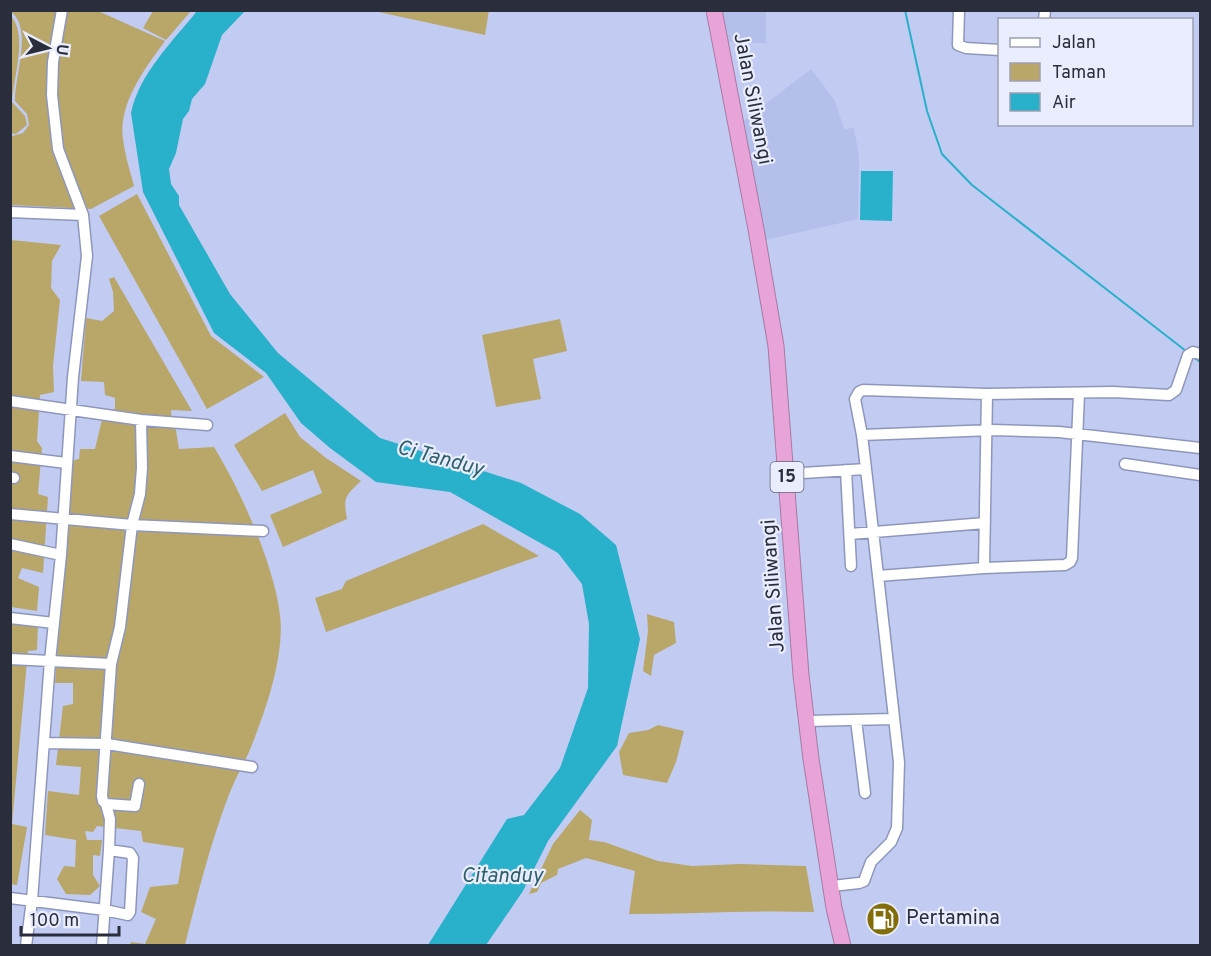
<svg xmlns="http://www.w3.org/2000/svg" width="1211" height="956" font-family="Overpass,sans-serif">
<rect width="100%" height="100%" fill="#c2cbf2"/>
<path fill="#b4bfeb" d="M 722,11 L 766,11 L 766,43 L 728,42 Z
M 811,69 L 835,101 L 844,129 L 854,128 L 859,157 L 858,219 L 765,240 L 741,123 Z"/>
<path fill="#b8a769" d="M 489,10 L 485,35 L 374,11 L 374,10 Z
M 10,11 L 98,11 L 165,41 C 145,68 118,104 123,139 C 125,155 130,171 134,186 L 91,209 L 12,205 L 12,136 L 23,133 L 29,125 L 27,114 L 15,101 C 14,76 34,28 10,11 Z
M 153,11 L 153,10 L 191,11 L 166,40 L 143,28 Z
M 10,15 C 29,34 13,78 12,102 L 25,116 L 27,125 L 16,134 L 10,133 Z
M 137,194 L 211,336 L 264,377 L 207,409 L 99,216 Z
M 11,240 L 61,245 L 52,261 L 51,288 L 60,300 L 53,366 L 54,392 L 40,395 L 37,441 L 42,448 L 38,494 L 48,497 L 43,573 L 22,568 L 18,578 L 39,587 L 37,611 L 11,607 Z
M 114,277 L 192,411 L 171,410 L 172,425 L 176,430 L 179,449 L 214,447 C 241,491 274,565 280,615 C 285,657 265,713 249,752 C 242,767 234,781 228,797 C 210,845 197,896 185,945 L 130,945 L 131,942 L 145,944 L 156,919 L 141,912 L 150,887 L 178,884 L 184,848 L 143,842 L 141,831 L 97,826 L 93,832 L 85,831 L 87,840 L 102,840 L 100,856 L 93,855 L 93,875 L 100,886 L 90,895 L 66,894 L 57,879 L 64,866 L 75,867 L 76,840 L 45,835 L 48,791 L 79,795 L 81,767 L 56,765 L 63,706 L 73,704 L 73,683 L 55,683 L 66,535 L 69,461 L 79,459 L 80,449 L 95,449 L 104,411 L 115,409 L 115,398 L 105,395 L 104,382 L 81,381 L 86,318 L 102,321 L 114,311 L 113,292 L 109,279 Z
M 560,319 L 567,351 L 533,359 L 541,399 L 496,407 L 482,335 Z
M 285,413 L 300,437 L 326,458 L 361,481 C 345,496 343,497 347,519 L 283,547 L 270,515 L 322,493 L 313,470 L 262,491 L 234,445 Z
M 483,524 L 539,556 L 326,632 L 315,598 L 342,589 L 346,581 Z
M 647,614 L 674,622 L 676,643 L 654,655 L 651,676 L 643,671 L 648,631 Z
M 10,625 L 38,625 L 37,650 L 28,651 L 12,824 L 27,827 L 17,885 L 10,884 Z
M 658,725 L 684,731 L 676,762 L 667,783 L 623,775 L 619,752 L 629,733 L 648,730 Z
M 580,810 L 592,820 L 589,840 L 604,842 L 658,861 L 692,866 L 741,864 L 806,866 L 814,912 C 752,910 691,914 629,914 L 635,871 L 586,858 L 558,869 L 557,875 L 541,883 L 537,892 L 529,894 L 553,844 Z"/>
<path fill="#29b0ca" d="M 197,11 L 245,11 L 222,35 L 205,84 L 192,99 L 189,111 L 183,119 L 176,153 L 169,169 L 171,184 L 179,196 L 179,205 L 230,294 L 278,353 L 380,438 L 521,483 L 580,514 L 616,545 L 640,639 L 617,746 L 548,841 L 523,891 L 486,945 L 428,945 L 507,819 L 524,815 L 560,768 L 588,688 L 589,624 L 582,584 L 558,553 L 450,492 L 376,482 L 330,448 L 301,423 L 266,373 L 214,333 L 143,192 L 131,113 C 139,74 173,41 197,11 Z
M 861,171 L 893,171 L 892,221 L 860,220 Z"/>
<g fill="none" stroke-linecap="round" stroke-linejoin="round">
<path stroke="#29b0ca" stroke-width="2" d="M 905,10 L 927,111 L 942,154 L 972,185 L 1186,351
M 1195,358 L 1200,362"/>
<defs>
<path id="minor" d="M 959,10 L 958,45 L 966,48 L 1000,50
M 1044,20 L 1045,10
M 10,212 L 83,215
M 10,401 L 141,420 L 207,425
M 862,435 L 855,399 L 859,392 L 863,390 L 987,394 L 1113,392 L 1169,395 L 1176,390 L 1188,355 L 1193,352 L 1200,354
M 10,456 L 66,463
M 1125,464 L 1200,475
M 846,470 L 851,566
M 787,474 L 866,469 L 862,435 L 993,430 L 1059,432 L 1200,448
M 10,477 L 14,478
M 10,514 L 132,525 L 263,531
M 850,534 L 985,523
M 10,544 L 61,555
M 984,568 L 1065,565 L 1070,562 L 1072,558 L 1079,394
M 878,576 L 984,568 L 987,394
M 10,618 L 54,623
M 10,659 L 111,664
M 856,720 L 865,793
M 807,721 L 894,719
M 44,743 L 107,744 L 252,767
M 106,804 L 135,806 L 139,784
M 832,886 L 859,883 L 864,881 L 871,862 L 891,842 L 897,828 L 899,762 L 866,469
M 10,898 L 105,910 L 128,915 L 130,912 L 133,858 L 130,853 L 109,850
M 26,946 L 32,900 L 50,661 L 61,555 L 73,377 L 87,256 L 83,215 L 58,149 L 52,95 L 53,62 L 62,10
M 102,946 L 109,850 L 110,819 L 106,804 L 103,801 L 102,796 L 111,664 L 120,627 L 132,525 L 140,494 L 142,468 L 141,420"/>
<path id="highway" d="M 714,10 L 756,229 L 776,346 L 801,675 L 811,759 L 834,908 L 843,946"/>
</defs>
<use href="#minor" stroke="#8e97bb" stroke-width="13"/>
<use href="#highway" stroke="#a67aa2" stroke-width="17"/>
<use href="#minor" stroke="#fff" stroke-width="10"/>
<use href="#highway" stroke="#e8a4d9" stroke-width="15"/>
</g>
<defs>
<symbol id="fuel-disc" viewBox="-11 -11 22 22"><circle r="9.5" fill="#836d0a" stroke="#e9edfd"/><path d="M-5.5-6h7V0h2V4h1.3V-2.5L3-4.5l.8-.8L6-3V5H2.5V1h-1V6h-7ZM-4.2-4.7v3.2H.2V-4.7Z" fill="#fff"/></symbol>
</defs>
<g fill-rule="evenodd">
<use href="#fuel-disc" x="864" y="900" width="38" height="38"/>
</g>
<g text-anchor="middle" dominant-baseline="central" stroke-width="4.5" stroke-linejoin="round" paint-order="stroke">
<rect fill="#e9edfd" stroke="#636776" stroke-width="1.5" x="770.5" y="462" width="33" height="30" rx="4.5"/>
<g font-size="18" font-weight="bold" fill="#2a2d3c">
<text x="787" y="477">15</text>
</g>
<g font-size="20" fill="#2a2d3c" stroke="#e9edfd">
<text transform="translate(752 99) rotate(79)">Jalan Siliwangi</text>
<text transform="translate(774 586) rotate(-94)">Jalan Siliwangi</text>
</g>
<g font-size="20" fill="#2a2d3c" stroke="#e9edfd" text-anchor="start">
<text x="906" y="919">Pertamina</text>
</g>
<g font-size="21" font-style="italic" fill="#2d606c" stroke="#e9edfd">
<text transform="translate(440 459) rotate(15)">Ci Tanduy</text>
<text x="502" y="876">Citanduy</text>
</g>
</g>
<rect width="1211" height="956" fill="none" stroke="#2a2d3c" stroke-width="24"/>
<rect x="998" y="18" width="195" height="108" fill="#e9edfd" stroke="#9da0b0" stroke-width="1.5"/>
<rect x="1010" y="38" width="30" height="9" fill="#ffffff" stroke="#9da0b0" stroke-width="1.5"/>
<text x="1052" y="48" font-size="18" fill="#2a2d3c">Jalan</text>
<rect x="1010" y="63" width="30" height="18" fill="#b8a769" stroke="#9da0b0" stroke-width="1.5"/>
<text x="1052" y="78" font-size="18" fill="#2a2d3c">Taman</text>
<rect x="1010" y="93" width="30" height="18" fill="#29b0ca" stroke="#9da0b0" stroke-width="1.5"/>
<text x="1052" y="108" font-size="18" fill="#2a2d3c">Air</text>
<g transform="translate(48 48) rotate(97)" stroke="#e9edfd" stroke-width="4.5" paint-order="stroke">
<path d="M0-4.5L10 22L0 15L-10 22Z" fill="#2a2d3c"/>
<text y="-9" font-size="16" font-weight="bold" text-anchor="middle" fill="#2a2d3c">U</text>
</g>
<path d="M21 926v9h98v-9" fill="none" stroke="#2a2d3c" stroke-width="3"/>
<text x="30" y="926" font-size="18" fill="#2a2d3c" stroke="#e9edfd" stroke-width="4.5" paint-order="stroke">100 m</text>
</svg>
